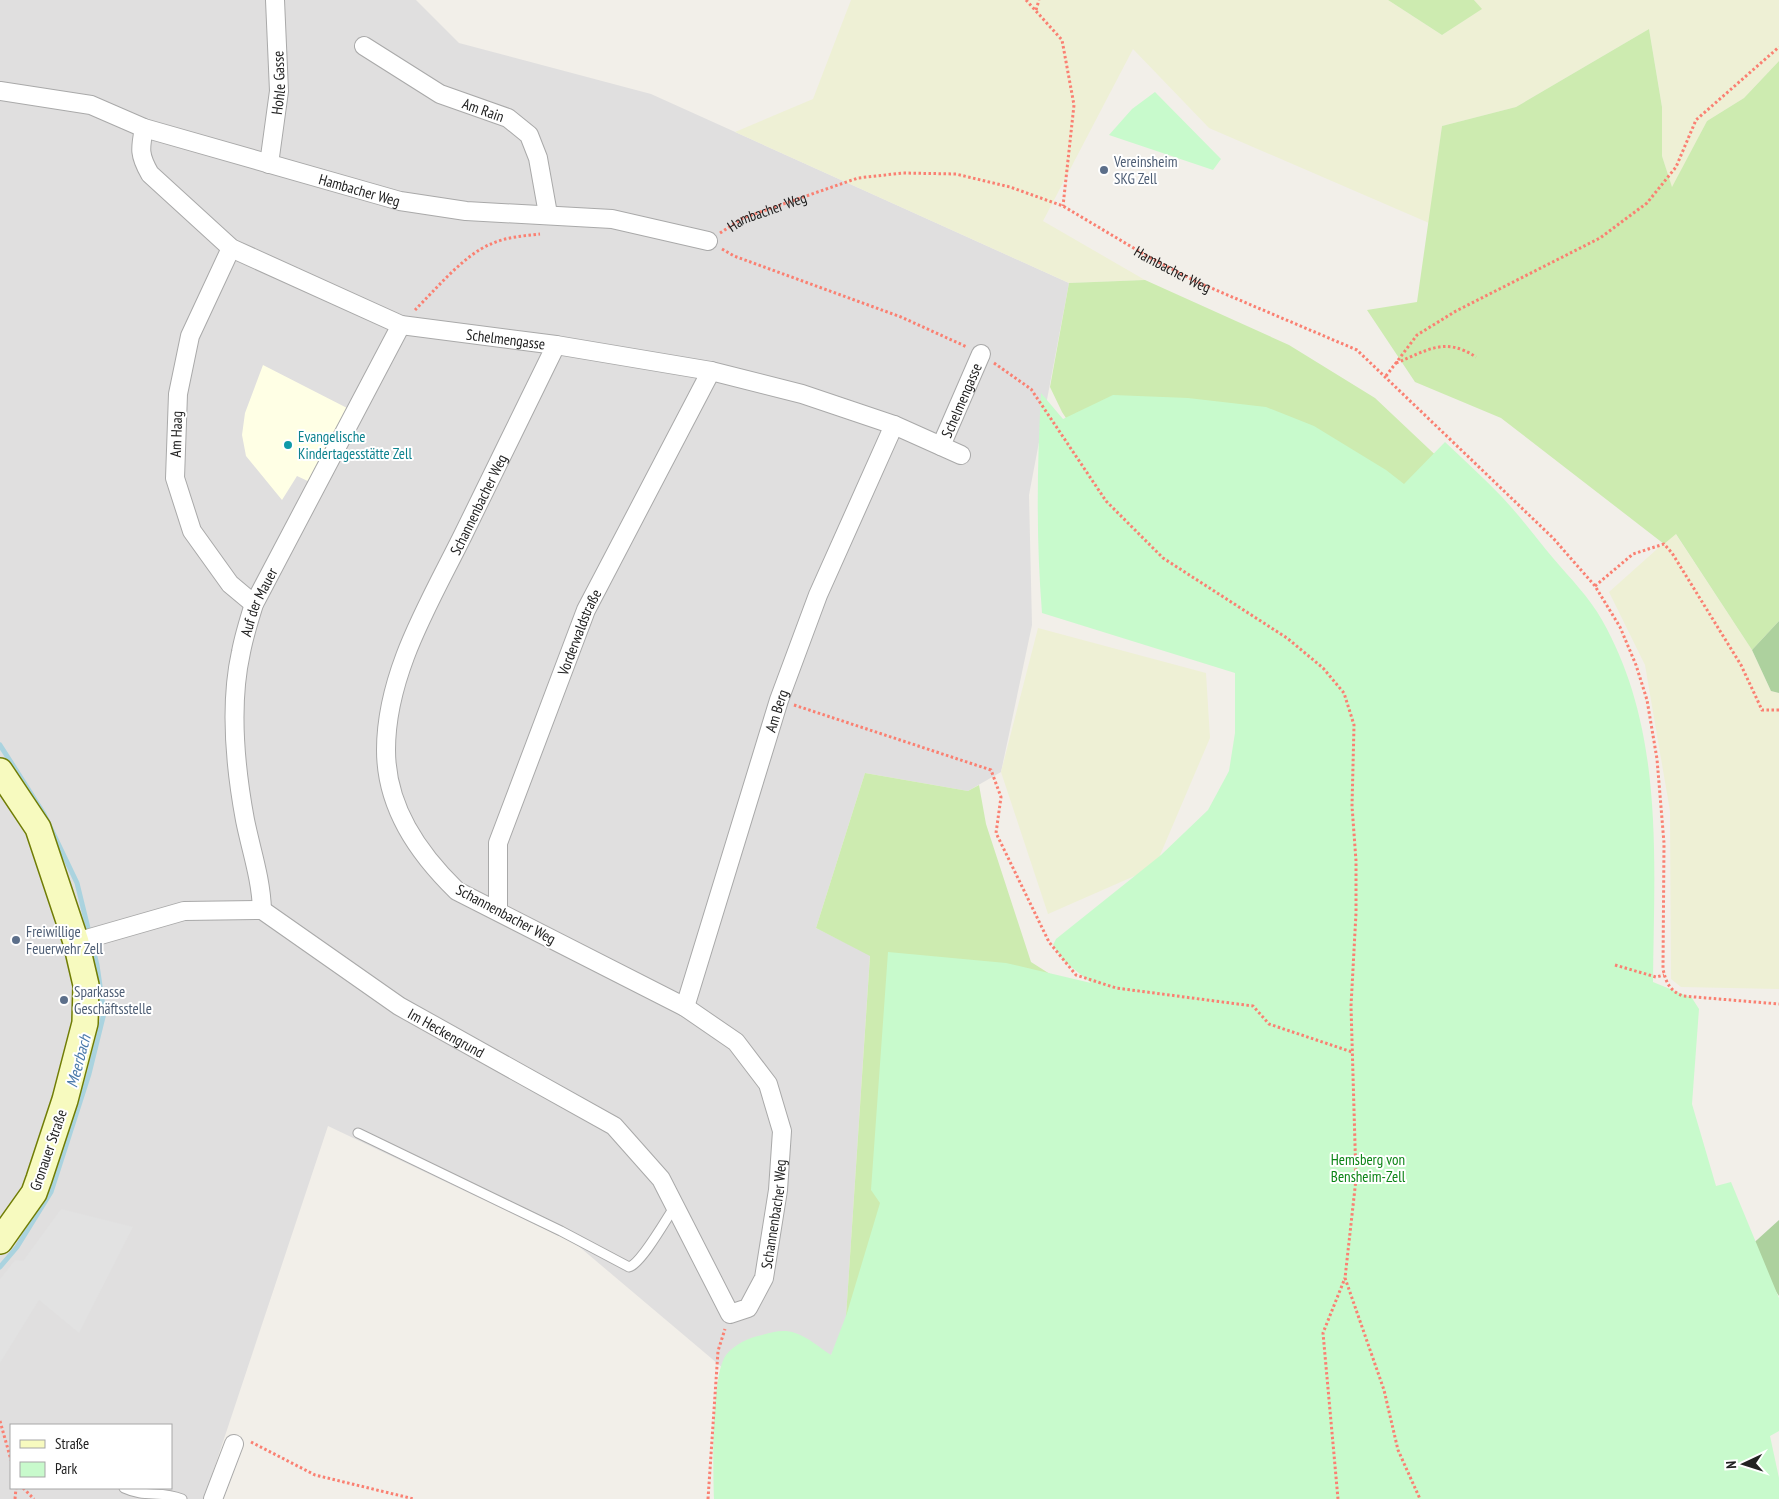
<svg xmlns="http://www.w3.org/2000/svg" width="1779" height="1499" font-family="'PT Sans Narrow',sans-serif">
<rect width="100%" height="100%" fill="#f2efe9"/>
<path fill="#e0dfdf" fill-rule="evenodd" d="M 0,0 L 416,0 L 459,43 L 651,94 L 1069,283 L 1029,495 L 1032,625 L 1001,772 L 968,791 L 865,773 L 816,928 L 870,955 L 845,1332 L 789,1424 L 576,1244 L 328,1126 L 204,1499 L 0,1499 ZM 11,1425 L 171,1425 L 171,1488 L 11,1488 Z"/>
<path fill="#ffffe5" d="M 263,365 L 349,409 L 312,483 L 297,476 L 282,500 L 246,456 L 242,435 L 245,413 Z"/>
<path fill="#eef0d5" d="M 851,0 L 1388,0 L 1442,35 L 1481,9 L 1474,0 L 1779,0 L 1779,61 L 1744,98 L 1707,121 L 1672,188 L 1662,156 L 1662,107 L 1649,29 L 1516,107 L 1442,126 L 1429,223 L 1209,128 L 1133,49 L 1043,221 L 1145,280 L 1069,283 L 735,132 L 813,99 Z
M 1675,533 L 1752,650 L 1771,691 L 1779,693 L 1779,989 L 1681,987 L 1671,979 L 1670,811 L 1645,665 L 1609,592 Z
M 1038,628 L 1206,673 L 1210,738 L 1155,867 L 1048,914 L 1001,772 Z"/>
<path fill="#cdebb0" d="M 1388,0 L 1474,0 L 1482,9 L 1442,35 Z
M 1649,29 L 1662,107 L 1662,156 L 1672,187 L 1707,121 L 1744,98 L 1779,61 L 1779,621 L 1752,650 L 1676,534 L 1664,544 L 1501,418 L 1415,382 L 1367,310 L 1417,302 L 1442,126 L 1516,107 Z
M 1145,280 L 1289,345 L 1375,398 L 1570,582 L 1114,491 L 1062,412 L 1050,387 L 1069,283 Z
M 865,773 L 968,791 L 979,785 L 986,824 L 1031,962 L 1091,1000 L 845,1332 L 870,956 L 816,928 Z"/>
<path fill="#add19e" d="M 1779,621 L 1779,693 L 1771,691 L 1752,650 Z
M 1779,1220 L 1779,1296 L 1747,1249 Z"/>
<path fill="#c8facc" d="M 1155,92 L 1221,159 L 1213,170 L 1109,135 L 1132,109 Z
M 1041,393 L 1063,419 L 1113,395 L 1188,398 L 1266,407 L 1314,426 L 1386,470 L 1404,484 L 1445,442 C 1464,460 1484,478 1502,497 C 1520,516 1536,538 1553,558 C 1570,578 1589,597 1602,620 C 1665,731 1654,860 1653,982 L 1692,998 L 1699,1009 L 1692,1104 L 1716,1186 L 1731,1182 L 1779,1298 L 1779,1431 L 1770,1436 L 1779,1478 L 1779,1499 L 714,1499 C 713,1471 711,1375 726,1355 C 735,1344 748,1338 762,1335 C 773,1332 784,1329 795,1333 C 808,1337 820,1348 831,1355 L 847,1313 L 880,1203 L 871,1190 L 888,952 L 1006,963 L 1091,983 L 1063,960 L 1053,945 L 1056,939 L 1161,855 L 1208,810 L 1229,771 L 1235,733 L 1235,673 L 1042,613 C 1036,539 1037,467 1041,393 Z"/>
<path fill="#e2e2e2" d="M 61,1209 L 133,1227 L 79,1333 L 39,1300 L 0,1363 L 0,1279 L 15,1260 L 23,1261 Z"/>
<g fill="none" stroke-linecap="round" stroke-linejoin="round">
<path stroke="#aad3df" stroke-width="5" d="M 0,745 L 44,814 L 77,883 L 97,965 L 104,1013 L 89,1074 L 51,1192 L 17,1247 L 0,1267"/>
<defs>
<path id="lane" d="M 358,1133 L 561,1231 L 629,1267 C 641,1264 667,1218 675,1206
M 124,1488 C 145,1498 161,1490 182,1499"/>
<g id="street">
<path id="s2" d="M 364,46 L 440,94 L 508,118 L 529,135 L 538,158 L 548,214"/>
<path id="s3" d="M 0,91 L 91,105 L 144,128 L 400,201 L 466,211 L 612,219 L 708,241"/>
<path id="s4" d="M 144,128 C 140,149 139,155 150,174 L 231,248 L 401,325 L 556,345 L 711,371 L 802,394 L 894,425 L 961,455"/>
<path id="s5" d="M 269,164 L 279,91 L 275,0"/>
<path d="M 231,248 L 190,336 L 178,394 L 175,478 L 192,531 L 230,584 L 254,604"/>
<path id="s6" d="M 941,446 L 981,354"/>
<path id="s7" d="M 262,910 C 261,878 251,850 245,820 C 235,766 229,706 241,652 C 244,636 249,620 254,604 L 401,325"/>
<path id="s8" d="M 498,911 L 498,843 L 586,610 L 711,371"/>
<path id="s9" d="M 76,942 L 184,911 L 262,910 L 399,1006 L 614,1126 L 661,1179 L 730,1314 L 748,1308 L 764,1278 L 778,1190 L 782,1131 L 768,1084 L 736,1042 L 685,1007 L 457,891 C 418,853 386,807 386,750 C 386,673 430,602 463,535 C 494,472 525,408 556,345"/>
<path id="s10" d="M 685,1007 L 779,700 L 818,595 L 894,425"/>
<path d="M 213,1499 L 234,1444"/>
</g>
<path id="secondary" d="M 0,771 L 38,828 L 76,942 L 86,985 L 85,1023 L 65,1100 L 39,1179 L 34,1193 L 0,1241"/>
</defs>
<use href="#lane" stroke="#a9a9a9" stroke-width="11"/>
<use href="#street" stroke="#a9a9a9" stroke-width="20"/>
<use href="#secondary" stroke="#707d05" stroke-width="28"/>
<g stroke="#fa8072" stroke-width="3" stroke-dasharray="2.5 2.5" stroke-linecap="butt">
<path d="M 1026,0 L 1062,40 L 1074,105 L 1063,206"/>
<path d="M 1036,10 L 1039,0"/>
<path id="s1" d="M 720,233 L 743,218 L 858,178 L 903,173 L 956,174 L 1010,187 L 1063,206 L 1147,256 L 1197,282 L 1357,350 L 1553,538 L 1595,586 L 1620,627 L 1636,665 L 1647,700 L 1657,759 L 1664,843 L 1663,969 C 1666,983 1670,991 1683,996 L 1779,1004"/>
<path d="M 722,249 L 734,256 L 901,317 L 967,347"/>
<path d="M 415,310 C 435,290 465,254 491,244 C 506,237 523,236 540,234"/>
<path d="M 994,363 L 1031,389 L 1106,501 L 1163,558 L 1287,638 L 1323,668 L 1344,693 L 1354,725 L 1352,806 L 1356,861 L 1356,913 L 1351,1006 L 1356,1179 L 1345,1278 L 1384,1390 L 1398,1450 L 1420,1499"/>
<path d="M 1396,363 C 1427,351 1444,336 1476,357"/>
<path d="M 1386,376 L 1417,335 L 1456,311 L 1600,238 L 1647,203 L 1676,167 L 1696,120 L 1779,47"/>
<path d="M 1595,586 L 1633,554 L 1664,544 L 1672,553 L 1741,665 L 1762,710 L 1779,710"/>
<path d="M 794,705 L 991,770 L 1001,797 L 996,833 L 1049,942 L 1076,975 L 1116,988 L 1253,1006 L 1269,1024 L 1352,1052"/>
<path d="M 1615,965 L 1656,977 L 1664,975"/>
<path d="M 0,1421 L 11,1460"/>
<path d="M 251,1442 L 315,1475 L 414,1499"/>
<path d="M 23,1488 L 34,1499"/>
<path d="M 15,1499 L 16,1488"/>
<path d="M 708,1499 L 718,1351 L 725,1329"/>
<path d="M 1338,1499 L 1323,1333 L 1345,1278"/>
</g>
<use href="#lane" stroke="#fff" stroke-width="9"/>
<use href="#street" stroke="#fff" stroke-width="18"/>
<use href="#secondary" stroke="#f7fabf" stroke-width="25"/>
</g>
<g fill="#5c6f8a" stroke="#fff" stroke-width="2">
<circle cx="1104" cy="170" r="5"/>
<circle cx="16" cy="940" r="5"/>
<circle cx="64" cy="1000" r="5"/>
</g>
<circle fill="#0f9aa8" stroke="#fff" stroke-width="2" cx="288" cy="445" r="5"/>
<g text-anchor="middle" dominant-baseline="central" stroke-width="4" stroke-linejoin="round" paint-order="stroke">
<g font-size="15" fill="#222" stroke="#fff">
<text stroke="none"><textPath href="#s5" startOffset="82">Hohle Gasse</textPath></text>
<text stroke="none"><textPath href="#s2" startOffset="136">Am Rain</textPath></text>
<text stroke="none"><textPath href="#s3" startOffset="374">Hambacher Weg</textPath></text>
<text stroke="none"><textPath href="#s1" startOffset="52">Hambacher Weg</textPath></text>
<text stroke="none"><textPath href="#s1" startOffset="486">Hambacher Weg</textPath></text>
<text stroke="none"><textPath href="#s4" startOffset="450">Schelmengasse</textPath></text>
<text stroke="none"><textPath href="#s6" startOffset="50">Schelmengasse</textPath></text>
<text transform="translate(176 434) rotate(-88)">Am Haag</text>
<text stroke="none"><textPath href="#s9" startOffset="1874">Schannenbacher Weg</textPath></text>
<text stroke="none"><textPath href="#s7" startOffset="314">Auf der Mauer</textPath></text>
<text stroke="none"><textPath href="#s8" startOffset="294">Vorderwaldstraße</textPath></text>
<text stroke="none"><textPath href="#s10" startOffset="310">Am Berg</textPath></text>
<text transform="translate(506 914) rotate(28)">Schannenbacher Weg</text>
<text stroke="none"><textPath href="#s9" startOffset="412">Im Heckengrund</textPath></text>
<text transform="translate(48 1150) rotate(-71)">Gronauer Straße</text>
<text stroke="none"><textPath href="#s9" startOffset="944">Schannenbacher Weg</textPath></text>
</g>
<g font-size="15" fill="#4e5e75" stroke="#fff" text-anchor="start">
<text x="1114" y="161">Vereinsheim<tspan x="1114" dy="17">SKG Zell</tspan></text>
<text x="26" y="931">Freiwillige<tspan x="26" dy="17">Feuerwehr Zell</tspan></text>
<text x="74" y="991">Sparkasse<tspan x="74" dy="17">Geschäftsstelle</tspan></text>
</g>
<g font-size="15" fill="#0d838f" stroke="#fff" text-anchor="start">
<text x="298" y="436">Evangelische<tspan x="298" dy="17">Kindertagesstätte Zell</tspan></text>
</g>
<g font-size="15" fill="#0c8416" stroke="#fff">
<text x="1368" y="1159">Hemsberg von<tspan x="1368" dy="17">Bensheim-Zell</tspan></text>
</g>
<g font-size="16" font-style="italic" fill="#4a7aab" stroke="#fff">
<text transform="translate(78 1061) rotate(-75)">Meerbach</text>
</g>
</g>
<rect x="10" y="1424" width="162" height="65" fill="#ffffff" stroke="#a7a7a7"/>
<rect x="20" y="1440" width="25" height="8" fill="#f7fabf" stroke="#a7a7a7"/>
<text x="55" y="1449" font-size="15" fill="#222222">Straße</text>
<rect x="20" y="1462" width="25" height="15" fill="#c8facc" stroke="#a7a7a7"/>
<text x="55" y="1474" font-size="15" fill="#222222">Park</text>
<g transform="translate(1744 1464) rotate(266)" stroke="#ffffff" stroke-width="4" paint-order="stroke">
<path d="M0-4L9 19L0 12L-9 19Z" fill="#222222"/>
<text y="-8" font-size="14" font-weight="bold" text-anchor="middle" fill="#222222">N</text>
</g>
</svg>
